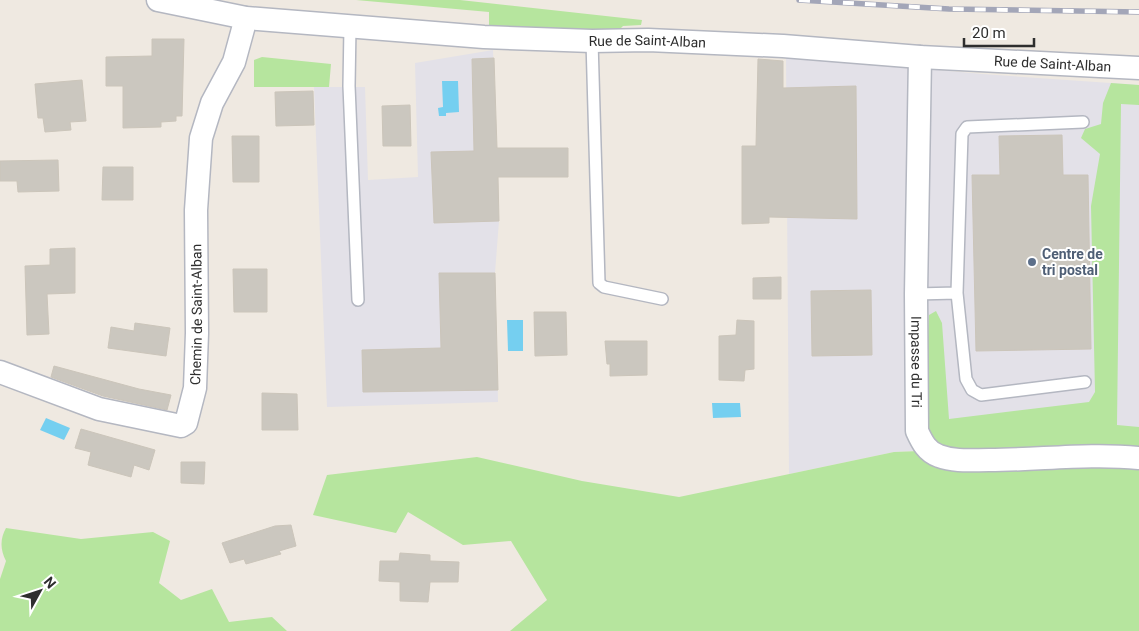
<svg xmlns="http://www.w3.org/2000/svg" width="1139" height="631" font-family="Roboto,sans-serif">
<rect width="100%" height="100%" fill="#efe9e1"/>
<path fill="#e3e1e8" d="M 493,50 L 499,221 L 495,273 L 498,402 L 327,407 L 314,87 L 365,87 L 368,180 L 418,177 L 415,63 Z
M 786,56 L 982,74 L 1139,85 L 1139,438 L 894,452 L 789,474 Z"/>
<path fill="#b6e59e" d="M 356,0 L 460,0 L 642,20 L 641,25 L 623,26 L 619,30 L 497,31 L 489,26 L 489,12 Z
M 262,57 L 331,64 L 329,87 L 254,87 L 254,60 Z
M 1111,83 L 1139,85 L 1139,105 L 1121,104 L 1117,425 L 1139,427 L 1139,451 L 959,457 L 936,445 L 924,425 L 929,315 L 936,311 L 942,323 L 949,419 L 1089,402 L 1095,392 L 1091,206 L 1100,154 L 1081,138 L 1085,129 L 1101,124 L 1103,103 Z
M 920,451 L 1139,465 L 1139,631 L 510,631 L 547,600 L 511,541 L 463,545 L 408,512 L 396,533 L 313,515 L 327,475 L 477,457 L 582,481 L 679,497 L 894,452 Z
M 6,528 L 81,539 L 153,532 L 170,541 L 159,583 L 181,600 L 212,589 L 229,622 L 272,617 L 287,631 L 0,631 L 0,579 L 6,561 C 0,549 0,539 6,528 Z"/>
<path fill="#75cff0" d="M 442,81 L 458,81 L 459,112 L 446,113 L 446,116 L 439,116 L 438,108 L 443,107 Z
M 507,320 L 523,320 L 523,351 L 508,351 Z
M 712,403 L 740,403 L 741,417 L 713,418 Z
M 46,418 L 70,428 L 64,440 L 40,430 Z"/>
<path fill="#cbc7bf" stroke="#cbc5ba" d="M 152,39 L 184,39 L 182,116 L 176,116 L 176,121 L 161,122 L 161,127 L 123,128 L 123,86 L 106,86 L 106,57 L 152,56 Z
M 494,58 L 497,148 L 568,148 L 568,177 L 498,177 L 499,221 L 434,223 L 431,152 L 474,151 L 472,59 Z
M 758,59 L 783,61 L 783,88 L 856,86 L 857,219 L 769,217 L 769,223 L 742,224 L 742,146 L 756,146 Z
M 82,80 L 86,121 L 70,122 L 71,130 L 45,132 L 43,118 L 38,118 L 35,84 Z
M 313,91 L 314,125 L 276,126 L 275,92 Z
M 410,105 L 411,146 L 383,146 L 382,106 Z
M 1062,135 L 1063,175 L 1088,175 L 1091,349 L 976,351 L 972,175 L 1000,175 L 999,136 Z
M 232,136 L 259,136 L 259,182 L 233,182 Z
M 58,160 L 59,191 L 18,192 L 17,181 L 0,181 L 0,161 Z
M 103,167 L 133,167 L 133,200 L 102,200 Z
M 75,248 L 75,293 L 47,294 L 49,334 L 27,335 L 25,266 L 50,265 L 50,249 Z
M 233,269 L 267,269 L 267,312 L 234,312 Z
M 439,273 L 495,273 L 498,390 L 363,392 L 362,350 L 441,348 Z
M 781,277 L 781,299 L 753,299 L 753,278 Z
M 871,290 L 872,355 L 812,356 L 811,291 Z
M 534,312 L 566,312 L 567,355 L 535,356 Z
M 737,320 L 754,321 L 754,369 L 745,370 L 744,381 L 719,380 L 719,336 L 736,335 Z
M 135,323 L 170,328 L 166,356 L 108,348 L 111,327 L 134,331 Z
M 605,341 L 647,341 L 647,375 L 610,376 L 610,364 L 607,364 Z
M 54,366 L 139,389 L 171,395 L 167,410 L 103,396 L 51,377 Z
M 262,393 L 297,394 L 298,430 L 262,430 Z
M 81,429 L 155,450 L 149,470 L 134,465 L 131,477 L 88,465 L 91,452 L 75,448 Z
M 181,462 L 205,462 L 204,484 L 181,483 Z
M 291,525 L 296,546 L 279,551 L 281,554 L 246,564 L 244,559 L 230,563 L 222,543 L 275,526 Z
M 400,553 L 430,555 L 430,561 L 459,562 L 458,582 L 430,582 L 428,602 L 400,601 L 400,582 L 379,581 L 380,561 L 399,561 Z"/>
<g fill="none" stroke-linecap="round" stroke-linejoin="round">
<defs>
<path id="lane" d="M 350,27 L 349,86 L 358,300
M 592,41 L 599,283 L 604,287 L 662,299
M 1083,122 L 967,127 L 962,134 L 957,293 L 966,379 L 972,390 L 981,395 L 1085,382
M 916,294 L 957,293"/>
<g id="street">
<path id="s1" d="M 158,0 L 246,18 L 484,37 L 592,41 L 648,40 L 783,46 L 920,57 L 1139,68"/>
<path id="s2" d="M 920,57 L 916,294 L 917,431 C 922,442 927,452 939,456 C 955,462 972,460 989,460 C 1039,460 1089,453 1139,458"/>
<path id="s3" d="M 0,372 L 99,409 L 181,426 L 186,423 L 195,388 L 197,333 L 196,210 L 201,138 L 212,103 L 234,62 L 246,18"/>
</g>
</defs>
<use href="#lane" stroke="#b4b7c1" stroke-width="14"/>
<use href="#street" stroke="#b4b7c1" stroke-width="25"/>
<use href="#lane" stroke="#fff" stroke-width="11"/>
<use href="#street" stroke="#fff" stroke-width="22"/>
<defs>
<path id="rail" d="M 799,0 L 949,9 L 1139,12"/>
</defs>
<use href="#rail" stroke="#a3a6b8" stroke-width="5.5"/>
<use href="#rail" stroke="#fff" stroke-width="4" stroke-dasharray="11" stroke-linecap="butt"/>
</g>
<circle fill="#5c6f8a" stroke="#fff" stroke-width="2" cx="1032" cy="262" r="5"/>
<g text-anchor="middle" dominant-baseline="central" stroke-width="4" stroke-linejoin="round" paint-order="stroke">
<g font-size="14" fill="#2e2e2e" stroke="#fff">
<text stroke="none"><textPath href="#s1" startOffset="492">Rue de Saint-Alban</textPath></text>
<text stroke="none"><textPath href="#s1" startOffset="898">Rue de Saint-Alban</textPath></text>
<text stroke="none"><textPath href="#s3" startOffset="305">Chemin de Saint-Alban</textPath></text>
<text stroke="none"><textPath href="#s2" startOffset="305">Impasse du Tri</textPath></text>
</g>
<g font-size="14" font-weight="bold" fill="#4e5e75" stroke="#fff" text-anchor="start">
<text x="1042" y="254">Centre de<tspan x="1042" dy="16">tri postal</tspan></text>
</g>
</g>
<g transform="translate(40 591) rotate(50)" stroke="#ffffff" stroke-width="4" paint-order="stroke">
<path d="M0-4L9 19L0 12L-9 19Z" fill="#2e2e2e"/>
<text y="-8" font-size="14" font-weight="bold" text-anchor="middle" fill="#2e2e2e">N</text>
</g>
<path d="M964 38v8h70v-8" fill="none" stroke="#2e2e2e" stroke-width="2.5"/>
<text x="972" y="38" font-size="15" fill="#2e2e2e" stroke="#ffffff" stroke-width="4" paint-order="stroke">20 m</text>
</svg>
